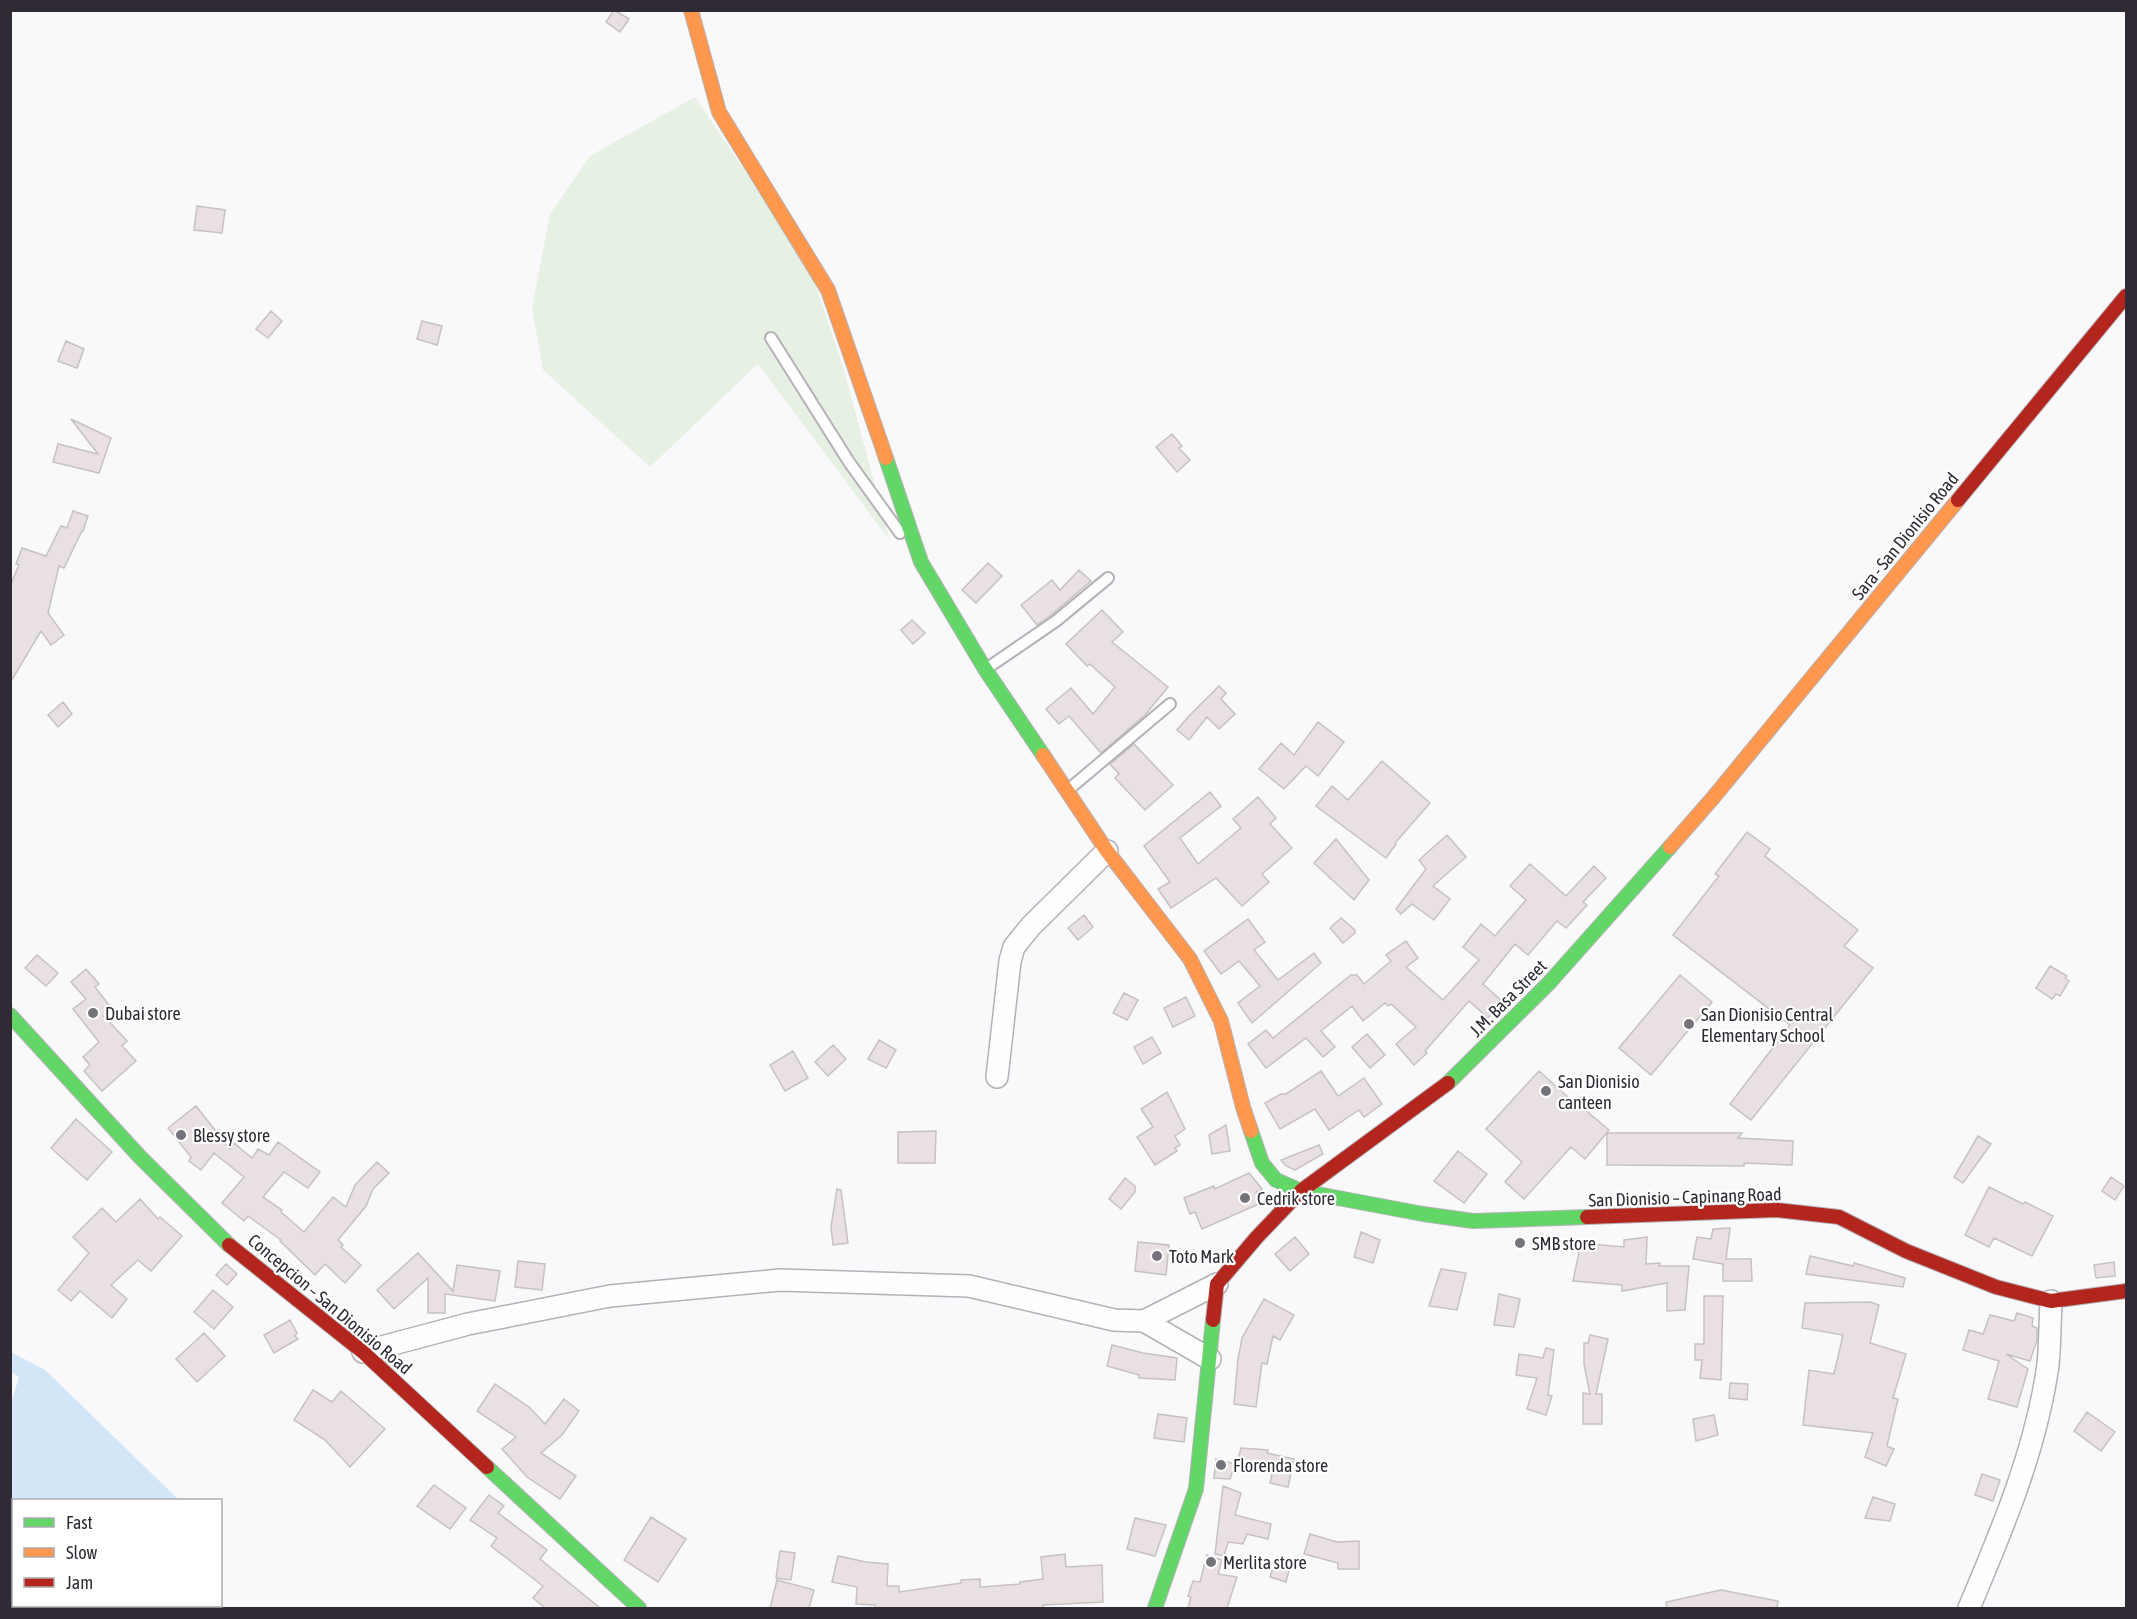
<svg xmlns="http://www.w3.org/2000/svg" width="2137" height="1619" font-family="'Asap Condensed',sans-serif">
<rect width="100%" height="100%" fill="#f9f8fb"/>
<path fill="#e7f1e3" d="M 695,97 L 810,268 L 844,370 L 890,541 L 758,364 L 650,467 L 543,370 L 532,308 L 550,214 L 590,156 Z"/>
<path fill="#d2e6f8" d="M 11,1352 L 45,1370 L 179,1500 L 14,1500 L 14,1606 L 218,1606 L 218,1608 L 11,1608 L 10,1407 L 19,1377 L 11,1372 Z"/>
<path fill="#e9e1e1" stroke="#c6c1c2" stroke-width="1.5" d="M 614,10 L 629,19 L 620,32 L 606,22 Z
M 197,206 L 225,210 L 222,233 L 194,230 Z
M 271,311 L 282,321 L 268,338 L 256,329 Z
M 422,321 L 442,326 L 437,345 L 417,339 Z
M 66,341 L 84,349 L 77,368 L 58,361 Z
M 71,419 L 111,438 L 99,473 L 53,462 L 58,444 L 98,454 Z
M 1172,434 L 1182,446 L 1179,448 L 1190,460 L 1177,472 L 1156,447 Z
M 73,511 L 88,516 L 83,531 L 82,531 L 64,568 L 59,566 L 48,613 L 64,635 L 51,645 L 41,631 L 10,683 L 10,586 L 19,565 L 16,564 L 22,548 L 46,556 L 61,526 L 67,528 Z
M 988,563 L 1002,576 L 976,603 L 962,590 Z
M 1079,570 L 1091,581 L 1051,615 L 1037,625 L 1021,605 L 1052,580 L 1060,590 Z
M 1102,610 L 1123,632 L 1112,642 L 1168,687 L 1145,715 L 1101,753 L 1069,716 L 1059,724 L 1046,709 L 1071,688 L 1093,714 L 1115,687 L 1090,664 L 1087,666 L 1066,644 Z
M 912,620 L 925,633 L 913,644 L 901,630 Z
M 1219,686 L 1226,693 L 1221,699 L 1235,714 L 1219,729 L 1207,717 L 1189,740 L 1177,730 L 1188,717 Z
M 63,702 L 72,714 L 58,727 L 48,715 Z
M 1318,722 L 1344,742 L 1318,776 L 1306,766 L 1284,789 L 1259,769 L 1281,743 L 1294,755 Z
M 1134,744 L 1173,785 L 1145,810 L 1115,778 L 1119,774 L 1110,764 Z
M 1382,761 L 1430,803 L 1395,843 L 1396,844 L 1386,858 L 1316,806 L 1332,786 L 1348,800 Z
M 1210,792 L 1221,806 L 1180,838 L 1198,864 L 1241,828 L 1233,819 L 1258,797 L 1276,818 L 1270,824 L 1292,848 L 1262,874 L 1269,882 L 1242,906 L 1216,878 L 1171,908 L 1158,889 L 1170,882 L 1144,846 Z
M 1747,832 L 1770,849 L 1765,856 L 1858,930 L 1844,946 L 1873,968 L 1751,1120 L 1730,1104 L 1790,1025 L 1673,935 L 1719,876 L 1715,874 Z
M 1447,835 L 1466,857 L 1433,886 L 1450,899 L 1434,920 L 1412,904 L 1401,914 L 1396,909 L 1426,869 L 1419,860 Z
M 1336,839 L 1369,880 L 1354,900 L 1314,863 Z
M 1530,864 L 1566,896 L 1594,866 L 1606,878 L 1583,902 L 1587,905 L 1566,928 L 1557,921 L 1528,955 L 1515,944 L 1483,984 L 1503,1002 L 1488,1018 L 1469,1001 L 1425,1051 L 1427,1053 L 1414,1065 L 1396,1044 L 1416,1027 L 1391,1004 L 1388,1006 L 1385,1003 L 1363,1021 L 1352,1006 L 1321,1031 L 1335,1047 L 1323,1057 L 1306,1038 L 1266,1068 L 1248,1044 L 1266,1030 L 1273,1038 L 1351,975 L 1357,975 L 1364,984 L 1391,961 L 1386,955 L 1406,941 L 1418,958 L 1406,967 L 1443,1000 L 1479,960 L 1463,947 L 1481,924 L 1495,936 L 1526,900 L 1510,886 Z
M 1084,915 L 1093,927 L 1078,940 L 1068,928 Z
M 1341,918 L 1355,930 L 1355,933 L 1343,943 L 1330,928 Z
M 1248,919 L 1265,942 L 1254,950 L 1278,980 L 1314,953 L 1321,963 L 1252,1023 L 1238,1003 L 1260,986 L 1239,961 L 1221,974 L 1204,951 Z
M 37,955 L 58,973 L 46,986 L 25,968 Z
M 2050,966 L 2067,976 L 2065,978 L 2069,981 L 2060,996 L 2056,994 L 2052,999 L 2036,988 Z
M 86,969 L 99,984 L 95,987 L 112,1009 L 104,1016 L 127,1041 L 122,1046 L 136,1061 L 102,1091 L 84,1071 L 90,1065 L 83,1057 L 99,1042 L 73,1009 L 86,999 L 71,982 Z
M 1680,975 L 1712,1002 L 1651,1075 L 1619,1048 Z
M 1124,993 L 1138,1000 L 1127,1020 L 1113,1013 Z
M 1186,997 L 1195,1016 L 1173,1027 L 1164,1008 Z
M 1367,1034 L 1385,1055 L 1370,1068 L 1352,1047 Z
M 1152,1037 L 1161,1053 L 1143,1064 L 1134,1047 Z
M 879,1040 L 896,1050 L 886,1068 L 868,1059 Z
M 833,1045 L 846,1059 L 828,1076 L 815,1062 Z
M 793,1051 L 808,1078 L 785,1091 L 770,1065 Z
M 1321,1071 L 1338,1096 L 1364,1078 L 1382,1104 L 1364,1117 L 1359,1110 L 1329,1130 L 1315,1109 L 1280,1129 L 1265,1103 L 1281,1094 L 1286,1094 Z
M 1539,1071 L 1570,1099 L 1571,1098 L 1609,1130 L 1585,1159 L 1571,1147 L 1524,1199 L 1505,1182 L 1522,1162 L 1486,1129 Z
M 1167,1092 L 1185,1129 L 1175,1136 L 1180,1145 L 1175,1148 L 1177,1151 L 1155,1165 L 1137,1137 L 1153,1127 L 1141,1109 Z
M 196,1106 L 230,1149 L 234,1143 L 252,1158 L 258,1149 L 269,1155 L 278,1142 L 320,1172 L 308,1188 L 284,1172 L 263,1197 L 282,1210 L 281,1212 L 304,1232 L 333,1197 L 346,1207 L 355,1185 L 377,1162 L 389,1173 L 373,1189 L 366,1206 L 338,1240 L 343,1245 L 341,1247 L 361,1265 L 345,1283 L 325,1264 L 315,1275 L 280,1241 L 281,1240 L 248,1216 L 244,1221 L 222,1203 L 244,1177 L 214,1153 L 201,1170 L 189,1161 L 191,1157 L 168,1128 Z
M 76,1119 L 112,1152 L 87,1180 L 51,1148 Z
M 1226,1125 L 1230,1151 L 1212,1154 L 1209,1135 Z
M 936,1131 L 935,1163 L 898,1163 L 898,1132 Z
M 1607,1133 L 1742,1133 L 1738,1138 L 1793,1141 L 1792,1165 L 1744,1163 L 1744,1166 L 1607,1165 Z
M 1978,1136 L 1991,1144 L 1963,1183 L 1954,1177 Z
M 1319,1145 L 1323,1154 L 1295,1170 L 1286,1166 L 1281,1160 Z
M 1458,1151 L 1487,1174 L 1464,1203 L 1434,1181 Z
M 1249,1173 L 1262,1189 L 1256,1192 L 1261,1203 L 1202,1229 L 1195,1212 L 1190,1214 L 1184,1198 L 1214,1186 L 1215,1189 Z
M 2111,1177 L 2124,1186 L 2115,1200 L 2102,1191 Z
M 1125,1178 L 1135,1186 L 1135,1192 L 1121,1209 L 1109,1199 Z
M 1989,1187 L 2023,1204 L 2025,1202 L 2053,1216 L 2032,1256 L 1994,1238 L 1989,1247 L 1965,1235 Z
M 837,1189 L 841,1190 L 848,1243 L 833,1245 L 831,1227 Z
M 140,1199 L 158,1219 L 160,1217 L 182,1236 L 151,1271 L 138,1260 L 111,1285 L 127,1299 L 112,1318 L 80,1291 L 71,1301 L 58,1290 L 89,1253 L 73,1237 L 102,1208 L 116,1222 Z
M 1730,1228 L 1726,1259 L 1751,1259 L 1752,1281 L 1723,1281 L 1723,1264 L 1693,1259 L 1697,1237 L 1711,1239 L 1713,1229 Z
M 1361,1232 L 1380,1240 L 1373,1263 L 1354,1257 Z
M 1295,1237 L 1309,1254 L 1290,1271 L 1275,1254 Z
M 1647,1237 L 1646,1264 L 1660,1263 L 1659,1266 L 1689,1266 L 1685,1310 L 1667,1311 L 1667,1283 L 1622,1291 L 1622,1285 L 1573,1281 L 1581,1243 L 1624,1247 L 1624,1240 Z
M 1138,1242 L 1169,1245 L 1166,1275 L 1135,1271 Z
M 418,1253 L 453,1291 L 457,1265 L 500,1271 L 495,1301 L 445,1294 L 445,1313 L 428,1313 L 428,1278 L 394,1309 L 377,1290 Z
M 1810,1256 L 1853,1266 L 1854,1263 L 1905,1278 L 1903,1287 L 1806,1274 Z
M 518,1261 L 545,1264 L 542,1290 L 515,1287 Z
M 2114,1262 L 2115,1276 L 2096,1278 L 2094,1265 Z
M 226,1264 L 237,1274 L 227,1285 L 216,1275 Z
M 1441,1269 L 1466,1273 L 1457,1310 L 1429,1306 Z
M 213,1290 L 233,1307 L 214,1329 L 194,1312 Z
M 1499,1294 L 1520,1299 L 1514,1327 L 1494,1325 Z
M 1704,1296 L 1723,1296 L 1721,1380 L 1700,1378 L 1702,1360 L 1695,1360 L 1695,1344 L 1704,1344 Z
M 1264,1299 L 1294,1315 L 1280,1340 L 1273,1336 L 1267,1364 L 1262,1363 L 1256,1407 L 1234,1404 L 1238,1359 L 1242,1338 Z
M 1870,1302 L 1879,1305 L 1870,1343 L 1906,1354 L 1893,1398 L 1898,1399 L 1887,1446 L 1894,1449 L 1886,1466 L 1865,1457 L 1873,1433 L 1803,1425 L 1809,1370 L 1834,1374 L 1843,1335 L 1802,1328 L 1805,1303 Z
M 2017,1313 L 2033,1318 L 2032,1326 L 2037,1328 L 2037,1340 L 2030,1361 L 2006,1354 L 2028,1369 L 2017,1407 L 1988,1399 L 1999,1361 L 1963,1350 L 1969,1330 L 1983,1334 L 1990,1315 L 2014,1321 Z
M 290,1320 L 297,1333 L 295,1336 L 298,1339 L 274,1353 L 264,1335 Z
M 204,1333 L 225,1356 L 197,1382 L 176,1359 Z
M 1590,1335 L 1608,1339 L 1596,1394 L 1602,1394 L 1602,1424 L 1583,1424 L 1583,1393 L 1590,1394 L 1584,1364 L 1584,1343 L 1588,1343 Z
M 1112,1345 L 1143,1353 L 1177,1358 L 1175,1380 L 1139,1378 L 1139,1375 L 1107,1366 Z
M 1546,1348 L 1554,1350 L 1548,1395 L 1552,1396 L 1546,1415 L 1527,1409 L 1537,1378 L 1516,1375 L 1519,1354 L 1543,1358 Z
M 1730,1383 L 1748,1384 L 1747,1400 L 1729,1398 Z
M 495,1384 L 529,1407 L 545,1424 L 564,1399 L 579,1411 L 562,1435 L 541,1453 L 576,1476 L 560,1499 L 527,1477 L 502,1449 L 516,1437 L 477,1411 Z
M 313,1390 L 332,1402 L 341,1391 L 385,1429 L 350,1467 L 325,1440 L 294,1420 Z
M 2087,1412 L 2115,1432 L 2101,1451 L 2074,1431 Z
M 1158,1414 L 1187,1418 L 1184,1442 L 1154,1438 Z
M 1714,1415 L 1718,1435 L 1696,1441 L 1693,1419 Z
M 1241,1448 L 1268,1450 L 1267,1453 L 1294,1459 L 1288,1487 L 1270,1483 L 1273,1470 L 1237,1462 Z
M 1216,1459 L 1235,1464 L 1230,1479 L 1214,1478 Z
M 1982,1474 L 2000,1480 L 1993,1501 L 1975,1495 Z
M 434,1485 L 466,1508 L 450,1529 L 417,1506 Z
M 1223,1486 L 1241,1493 L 1235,1515 L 1271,1524 L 1268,1539 L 1247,1534 L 1243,1544 L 1228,1542 L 1224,1556 L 1215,1554 Z
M 489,1495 L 504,1506 L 498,1513 L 547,1550 L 540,1559 L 600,1608 L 545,1608 L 533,1598 L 543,1586 L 491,1546 L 497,1538 L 470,1520 Z
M 1873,1497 L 1895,1504 L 1890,1521 L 1865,1518 Z
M 651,1517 L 686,1539 L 658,1582 L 624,1560 Z
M 1135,1518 L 1166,1525 L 1155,1556 L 1127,1549 Z
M 1310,1534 L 1337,1542 L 1359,1541 L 1359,1569 L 1338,1569 L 1338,1563 L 1304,1554 Z
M 780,1551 L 795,1553 L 791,1580 L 776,1578 Z
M 1065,1554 L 1066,1567 L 1102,1565 L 1103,1602 L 1043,1605 L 1043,1608 L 875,1608 L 875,1605 L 856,1604 L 857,1587 L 832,1582 L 838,1556 L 866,1562 L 888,1564 L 887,1586 L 899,1586 L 899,1592 L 961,1583 L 961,1580 L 980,1579 L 980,1587 L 1020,1584 L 1020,1582 L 1043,1579 L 1041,1557 Z
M 1207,1555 L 1222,1560 L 1218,1574 L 1237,1577 L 1227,1608 L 1188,1608 L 1191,1597 L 1188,1596 L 1193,1581 L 1200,1582 Z
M 1276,1559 L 1291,1563 L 1286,1582 L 1270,1577 Z
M 777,1580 L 814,1590 L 809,1608 L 770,1608 Z
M 1721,1590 L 1778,1601 L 1777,1608 L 1667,1608 L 1666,1602 Z"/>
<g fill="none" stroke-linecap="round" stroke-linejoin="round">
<defs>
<path id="lane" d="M 771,338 L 849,462 L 900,533
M 986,669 L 1056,621 L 1108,578
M 1068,790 L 1170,704"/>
<path id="street" d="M 997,1077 L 1010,961 L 1014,947 L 1031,926 L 1107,851
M 1144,1321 L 1210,1359
M 363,1352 L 468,1324 L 610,1296 L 780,1280 L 969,1286 L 1114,1320 L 1144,1321 L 1217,1284
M 1969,1608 C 2002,1530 2036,1450 2048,1365 C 2050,1344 2050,1322 2051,1301"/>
<path id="fast" d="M 886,458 L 921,562 L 985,669 L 1043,755
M 10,1015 L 140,1157 L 229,1245
M 1448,1083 L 1549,983 L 1670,847
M 1251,1131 L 1262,1163 L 1276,1180 L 1301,1191 L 1423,1214 L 1473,1221 L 1587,1217
M 487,1467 L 639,1608
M 1155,1608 L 1196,1489 L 1213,1320"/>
<path id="slow" d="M 691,10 L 719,112 L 828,290 L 886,458
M 1043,755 L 1107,851 L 1190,959 L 1221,1021 L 1243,1107 L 1251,1131
M 1670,847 L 1712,799 L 1958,500"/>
<path id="jam" d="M 1958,500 L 2126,296
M 1587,1217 L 1777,1210 L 1839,1217 L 1906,1251 L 1996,1287 L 2051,1301 L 2126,1291
M 229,1245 L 363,1352 L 487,1467
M 1213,1320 L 1217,1284 L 1257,1237 L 1301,1191 L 1448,1083"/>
</defs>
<use href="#lane" stroke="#b4b1b6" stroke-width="14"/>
<use href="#street" stroke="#b4b1b6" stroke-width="24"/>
<use href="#fast" stroke="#b4b1b6" stroke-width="16"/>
<use href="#slow" stroke="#b4b1b6" stroke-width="16"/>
<use href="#jam" stroke="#b4b1b6" stroke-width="16"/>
<use href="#lane" stroke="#fefefe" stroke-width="10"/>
<use href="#street" stroke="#fefefe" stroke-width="21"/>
<use href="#fast" stroke="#63d668" stroke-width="14"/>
<use href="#slow" stroke="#ff974d" stroke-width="14"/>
<use href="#jam" stroke="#b3261e" stroke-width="14"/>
</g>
<g fill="#767279" stroke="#fff" stroke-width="2">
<circle cx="93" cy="1013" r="6"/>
<circle cx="1689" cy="1024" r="6"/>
<circle cx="1546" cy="1091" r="6"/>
<circle cx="181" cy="1135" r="6"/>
<circle cx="1245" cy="1198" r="6"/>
<circle cx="1520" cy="1243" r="6"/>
<circle cx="1157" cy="1256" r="6"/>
<circle cx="1221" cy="1465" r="6"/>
<circle cx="1211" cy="1562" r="6"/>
</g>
<g text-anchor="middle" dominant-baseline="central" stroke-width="4.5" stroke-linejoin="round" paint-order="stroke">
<g font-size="18" fill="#2f2a33" stroke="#fff">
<text transform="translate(1905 536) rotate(-51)">Sara - San Dionisio Road</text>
<text transform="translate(1508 998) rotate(-45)">J.M. Basa Street</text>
<text transform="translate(1685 1197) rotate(-2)">San Dionisio – Capinang Road</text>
<text transform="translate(330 1304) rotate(40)">Concepcion – San Dionisio Road</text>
</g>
<g font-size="18" fill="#2f2a33" stroke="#fff" text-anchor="start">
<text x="105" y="1013">Dubai store</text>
<text x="1701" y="1014">San Dionisio Central<tspan x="1701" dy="21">Elementary School</tspan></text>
<text x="1558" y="1081">San Dionisio<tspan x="1558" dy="21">canteen</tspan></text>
<text x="193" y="1135">Blessy store</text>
<text x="1257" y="1198">Cedrik store</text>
<text x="1532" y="1243">SMB store</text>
<text x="1169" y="1256">Toto Mark</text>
<text x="1233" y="1465">Florenda store</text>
<text x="1223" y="1562">Merlita store</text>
</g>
</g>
<rect width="2137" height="1619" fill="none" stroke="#2f2a33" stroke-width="24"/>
<rect x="12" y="1499" width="210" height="108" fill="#ffffff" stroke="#acaaad" stroke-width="1.5"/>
<rect x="24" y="1518" width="30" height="9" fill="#63d668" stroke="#acaaad" stroke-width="1.5"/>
<text x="66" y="1529" font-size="18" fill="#2f2a33">Fast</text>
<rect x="24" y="1548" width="30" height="9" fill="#ff974d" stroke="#acaaad" stroke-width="1.5"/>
<text x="66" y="1559" font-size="18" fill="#2f2a33">Slow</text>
<rect x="24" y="1578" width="30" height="9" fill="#b3261e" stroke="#acaaad" stroke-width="1.5"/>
<text x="66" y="1589" font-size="18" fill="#2f2a33">Jam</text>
</svg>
